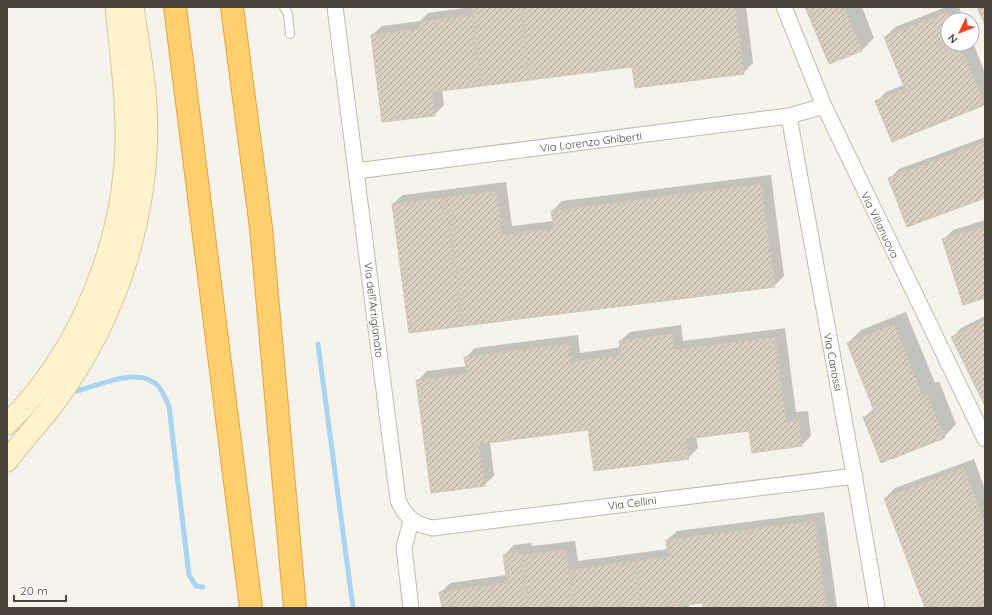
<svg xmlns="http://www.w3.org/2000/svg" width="992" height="615" font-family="Quicksand,sans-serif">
<defs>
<pattern id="building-hatch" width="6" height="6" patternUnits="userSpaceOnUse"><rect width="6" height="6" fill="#d8cfc1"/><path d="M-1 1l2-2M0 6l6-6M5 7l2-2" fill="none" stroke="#b1aa9e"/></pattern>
</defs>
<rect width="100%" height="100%" fill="#f6f3ec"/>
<path fill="#0003" d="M 471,7 L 746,7 L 753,63 L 743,73 L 633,66 L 442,90 L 444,105 L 434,115 L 372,35 L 382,26 L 420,21 L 428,13 Z
M 806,7 L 862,7 L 874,38 L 862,50 Z
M 946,7 L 959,7 L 964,20 L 948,20 L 948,44 L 972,44 L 972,40 L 985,73 L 985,104 L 876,102 L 886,92 L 904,85 L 885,37 L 895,27 Z
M 985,137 L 985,197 L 889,179 L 899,169 Z
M 771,175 L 784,276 L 774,286 L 410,332 L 393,204 L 403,195 L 506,182 L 512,226 L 554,221 L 552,211 L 562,201 Z
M 985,220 L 985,297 L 943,240 L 953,230 Z
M 906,312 L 935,383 L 939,381 L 956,424 L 944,437 L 864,418 L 874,408 L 848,343 L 861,330 Z
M 985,316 L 985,404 L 952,338 L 961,328 Z
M 681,325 L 683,341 L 785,328 L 796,412 L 808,411 L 811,436 L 802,445 L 750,430 L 696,436 L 698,448 L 688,458 L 589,429 L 490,442 L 494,476 L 484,485 L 417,381 L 427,371 L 467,366 L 465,358 L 475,348 L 578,335 L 580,353 L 621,347 L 620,341 L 630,332 Z
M 974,459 L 985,489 L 985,607 L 926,608 L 885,498 L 895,488 Z
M 824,512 L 837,608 L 704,608 L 704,602 L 689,604 L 689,608 L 443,608 L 441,592 L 450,583 L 507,575 L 504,555 L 514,545 L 531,543 L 532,546 L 575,541 L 578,561 L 668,549 L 667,540 L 677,531 Z"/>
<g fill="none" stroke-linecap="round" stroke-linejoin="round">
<path stroke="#a9d4f2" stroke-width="5" d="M 318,344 L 353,608
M 77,391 C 100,385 141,365 159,387 C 163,392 166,400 169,406 L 189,575 L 196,586 L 203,587"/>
</g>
<path fill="url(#building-hatch)" stroke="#d3c7b4" d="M 471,7 L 521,7 L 530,80 L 482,86 Z
M 521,7 L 735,7 L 744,74 L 635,88 L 632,67 L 530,80 Z
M 805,7 L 844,7 L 862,51 L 829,64 Z
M 977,7 L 985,7 L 985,26 Z
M 947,12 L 951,20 L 948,20 L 948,44 L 960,44 L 985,105 L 892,142 L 875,101 L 905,89 L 884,37 Z
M 472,15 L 482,86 L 432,92 L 435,116 L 382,122 L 371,35 L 419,29 L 418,22 Z
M 985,142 L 985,198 L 907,227 L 888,178 Z
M 761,184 L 775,287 L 463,326 L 446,197 L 497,191 L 502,235 L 554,229 L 551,211 Z
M 446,197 L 463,326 L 409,333 L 392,204 Z
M 985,226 L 985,298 L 963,305 L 942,239 Z
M 985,320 L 985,406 L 951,337 Z
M 894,324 L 922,395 L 926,393 L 945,438 L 881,463 L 863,417 L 875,413 L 847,343 Z
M 672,334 L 674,350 L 775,337 L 786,422 L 799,420 L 802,446 L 752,453 L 749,431 L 686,439 L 689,459 L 594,471 L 588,430 L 479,444 L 485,486 L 431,493 L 416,380 L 467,374 L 464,357 L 569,344 L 571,362 L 621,355 L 619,341 Z
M 964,468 L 985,525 L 985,608 L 925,608 L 884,498 Z
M 815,521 L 826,608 L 703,608 L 703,603 L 678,606 L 679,608 L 641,608 L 635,561 L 668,557 L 666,540 Z
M 566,550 L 574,608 L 529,608 L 522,555 Z
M 522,552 L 529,608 L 442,608 L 439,592 L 507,583 L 503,555 Z
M 635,561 L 641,608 L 574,608 L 569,570 Z"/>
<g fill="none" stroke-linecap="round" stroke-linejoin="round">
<defs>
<path id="lane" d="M 284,7 L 288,14 L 290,34"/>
<path id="street" d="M 335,7 L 398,500 C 405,517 414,524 432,528 L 855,476
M 784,7 L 824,106 L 985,439
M 789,116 C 818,280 850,444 877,608
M 356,171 L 789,116 L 824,106
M 411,521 L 404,548 L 411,608"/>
<path id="secondary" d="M 7,424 C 82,351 127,236 126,131 C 126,89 120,48 116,7
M 7,461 C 22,441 40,422 55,402 C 120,314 155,201 145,91 C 142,63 137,35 133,7"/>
<path id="highway" d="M 175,7 L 251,608
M 232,7 L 261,228 L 295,608"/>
</defs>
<use href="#lane" stroke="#c2bbae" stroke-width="10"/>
<use href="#street" stroke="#c2bbae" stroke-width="17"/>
<use href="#secondary" stroke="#d6c79b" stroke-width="23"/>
<use href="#highway" stroke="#e0a43c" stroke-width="24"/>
<use href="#lane" stroke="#fff" stroke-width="8"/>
<use href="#street" stroke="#fff" stroke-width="15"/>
<use href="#secondary" stroke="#fff3cd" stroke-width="21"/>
<use href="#highway" stroke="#ffcf6e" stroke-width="22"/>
</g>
<g text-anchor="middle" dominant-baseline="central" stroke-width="3.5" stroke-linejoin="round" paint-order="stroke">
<g font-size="11" fill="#4b4439" stroke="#fff">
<text transform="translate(591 142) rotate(-7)">Via Lorenzo Ghiberti</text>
<text transform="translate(880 225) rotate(64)">Via Villanuova</text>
<text transform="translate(374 310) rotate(83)">Via dell'Artigianato</text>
<text transform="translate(833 362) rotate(79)">Via Canossi</text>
<text transform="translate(632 503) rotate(-7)">Via Cellini</text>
</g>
</g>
<rect width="992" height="615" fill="none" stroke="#4b4439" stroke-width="16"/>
<g transform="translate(960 32) rotate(227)"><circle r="19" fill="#ffffff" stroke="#b7b4b0"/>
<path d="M0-3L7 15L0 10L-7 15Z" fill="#fc3f1d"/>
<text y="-6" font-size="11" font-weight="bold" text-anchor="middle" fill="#4b4439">N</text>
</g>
<path d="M14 595v6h52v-6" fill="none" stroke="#4b4439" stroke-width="2"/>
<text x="20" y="595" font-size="12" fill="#4b4439" stroke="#ffffff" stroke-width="3" paint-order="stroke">20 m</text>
</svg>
